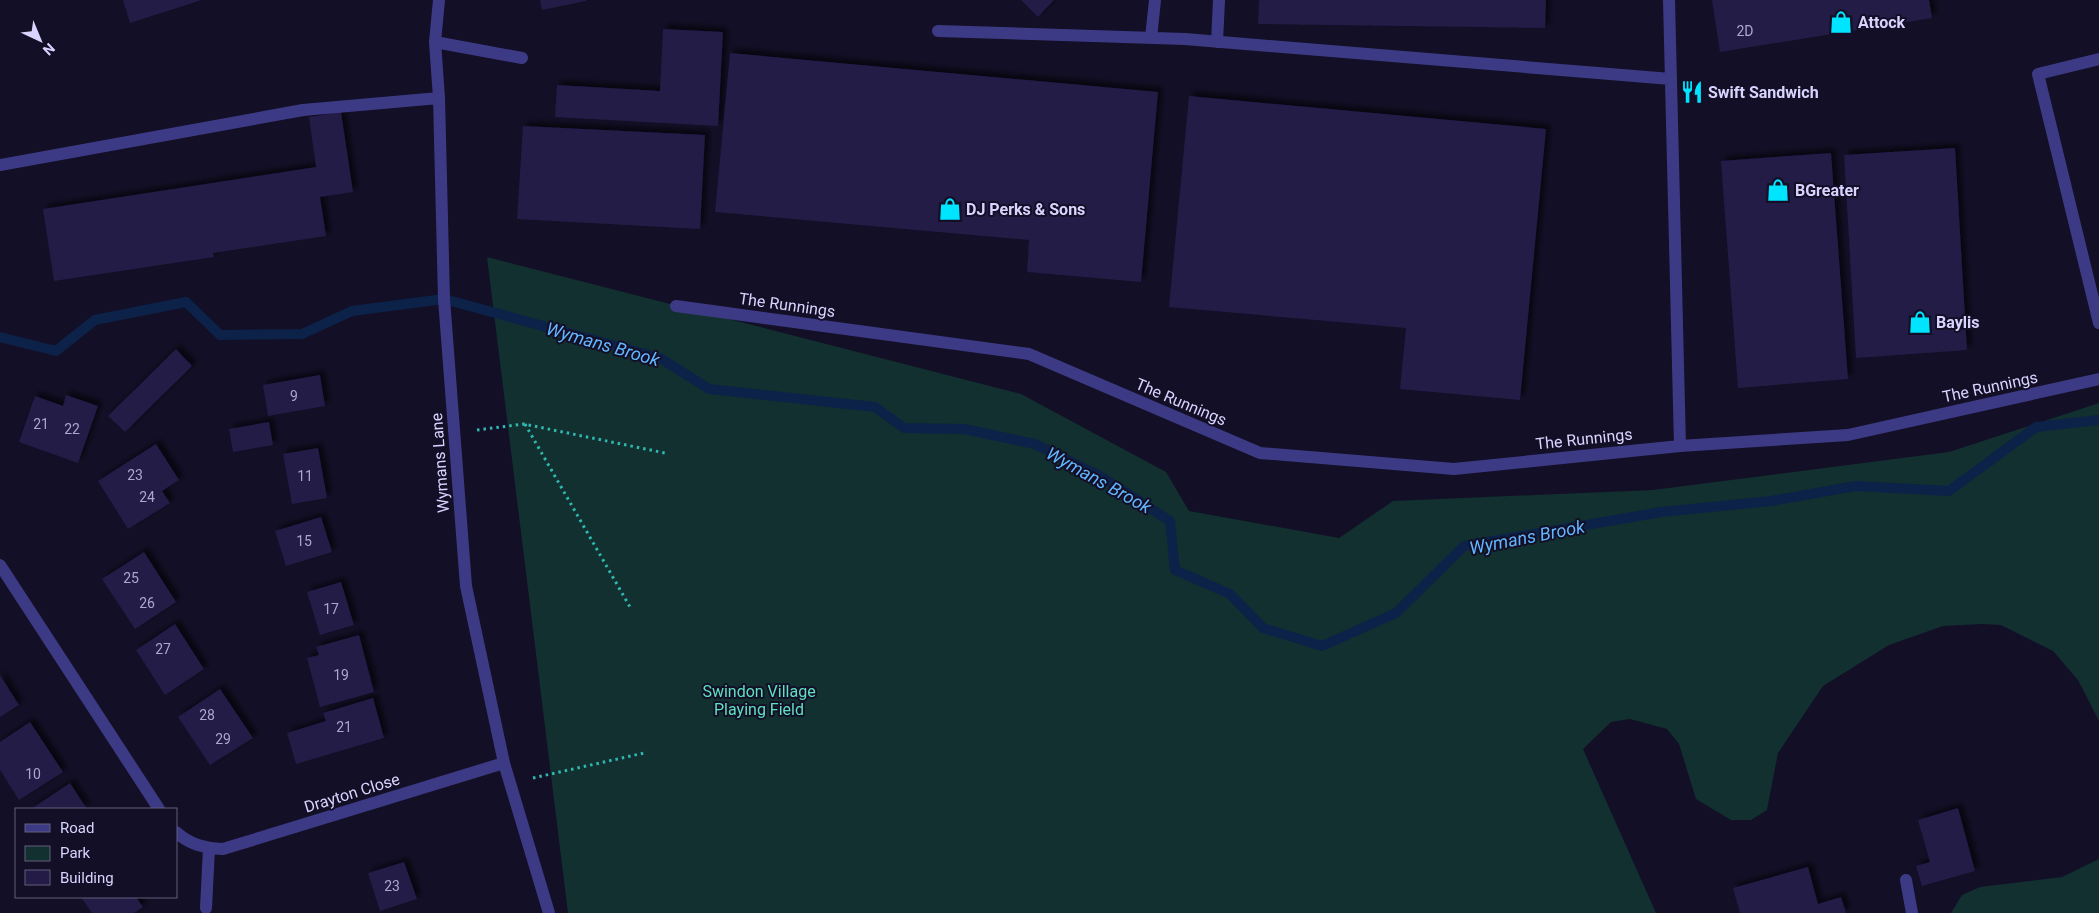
<svg xmlns="http://www.w3.org/2000/svg" width="2099" height="913" font-family="Roboto,sans-serif">
<defs>
<filter id="shadow"><feDropShadow dx="4.5" dy="-4.5" stdDeviation="2.5" flood-color="#0009"/></filter>
</defs>
<rect width="100%" height="100%" fill="#130f26"/>
<path fill="#12302f" d="M 487,257 L 1021,394 L 1166,472 L 1189,511 L 1339,538 L 1393,501 L 1653,490 L 1949,452 L 2099,403 L 2099,721 L 2078,680 L 2053,651 L 2001,625 L 1982,624 L 1943,626 L 1889,645 L 1823,686 L 1778,753 L 1767,810 L 1751,820 L 1731,820 L 1696,799 L 1679,744 L 1667,729 L 1630,719 L 1611,722 L 1583,749 L 1656,913 L 568,913 Z
M 2099,859 L 2099,913 L 1951,913 L 1962,895 L 1980,887 L 2062,877 Z"/>
<g fill="none" stroke-linecap="round" stroke-linejoin="round">
<path stroke="#0c2248" stroke-width="10" d="M 0,337 L 56,351 L 95,320 L 186,302 L 220,335 L 302,334 L 352,311 L 444,299 L 660,358 L 709,389 L 875,407 L 904,428 L 964,429 L 1035,444 L 1100,476 L 1170,521 L 1175,570 L 1230,594 L 1263,628 L 1322,646 L 1396,613 L 1464,546 L 1661,512 L 1771,501 L 1856,486 L 1949,491 L 2036,427 L 2099,420"/>
</g>
<path fill="#241b47" filter="url(#shadow)" d="M 123,0 L 202,0 L 130,23 Z
M 540,0 L 586,0 L 586,1 L 542,10 Z
M 1021,0 L 1054,0 L 1038,17 Z
M 1259,0 L 1546,0 L 1545,28 L 1258,24 Z
M 1712,0 L 1929,0 L 1932,18 L 1720,52 Z
M 663,29 L 723,32 L 718,126 L 555,117 L 557,85 L 660,91 Z
M 730,53 L 1158,92 L 1141,282 L 1027,272 L 1029,240 L 715,212 Z
M 1189,96 L 1546,129 L 1520,400 L 1400,389 L 1406,328 L 1169,307 Z
M 341,112 L 353,192 L 320,197 L 326,236 L 213,253 L 214,257 L 54,281 L 43,209 L 316,167 L 309,117 Z
M 523,126 L 705,135 L 700,229 L 517,219 Z
M 1955,148 L 1967,350 L 1856,358 L 1844,155 Z
M 1831,153 L 1848,379 L 1738,388 L 1721,161 Z
M 176,349 L 192,366 L 125,432 L 108,416 Z
M 320,375 L 325,406 L 268,416 L 263,385 Z
M 66,395 L 98,406 L 78,463 L 19,442 L 35,396 L 63,406 Z
M 269,422 L 273,445 L 233,452 L 229,429 Z
M 156,444 L 179,480 L 162,491 L 170,503 L 128,529 L 98,481 Z
M 318,448 L 327,498 L 292,504 L 283,454 Z
M 321,517 L 332,552 L 286,566 L 275,531 Z
M 144,552 L 176,602 L 135,629 L 102,579 Z
M 341,582 L 354,625 L 320,635 L 307,592 Z
M 175,624 L 204,669 L 165,695 L 136,650 Z
M 359,635 L 374,692 L 320,707 L 307,658 L 319,655 L 316,647 Z
M 0,675 L 19,705 L 0,717 Z
M 220,689 L 253,738 L 210,765 L 178,717 Z
M 373,698 L 384,738 L 296,764 L 287,733 L 326,721 L 323,713 Z
M 30,722 L 63,772 L 19,800 L 0,770 L 0,742 Z
M 70,783 L 87,809 L 31,809 Z
M 1958,808 L 1975,871 L 1922,886 L 1916,866 L 1930,862 L 1918,820 Z
M 404,862 L 417,899 L 380,911 L 368,873 Z
M 1808,867 L 1818,904 L 1841,897 L 1846,913 L 1740,913 L 1733,888 Z
M 81,897 L 136,897 L 143,907 L 134,913 L 92,913 Z"/>
<g fill="none" stroke-linecap="round" stroke-linejoin="round">
<path stroke="#2fb8b0" stroke-width="3" stroke-dasharray="2.5 4" stroke-linecap="butt" d="M 525,424 L 630,607
M 477,430 L 524,424 L 665,453
M 533,778 L 644,753"/>
<path stroke="#3d3a85" stroke-width="12" d="M 439,0 L 435,42 L 439,98 L 444,299 L 466,586 L 504,763 L 549,913
M 1669,0 L 1680,446
M 938,31 L 1185,39 L 1671,79
M 1151,38 L 1155,0
M 435,42 L 522,58
M 1217,42 L 1219,0
M 2099,59 L 2038,74 L 2099,323
M 0,165 L 303,110 L 439,98
M 676,306 L 1029,354 L 1260,453 L 1454,469 L 1680,446 L 1848,435 L 2099,379
M 0,565 L 159,809
M 176,832 C 190,845 205,848 223,849 L 504,763
M 1906,880 L 1912,913
M 206,908 L 209,848"/>
</g>
<defs>
<symbol id="shop-bare" viewBox="-9 -9 18 18"><path d="M-5-2.5h2.3a2.7 3.5 0 0 1 5.4 0H5L5.5 6h-11ZM-1.5-2.5h3a1.5 2.3 0 0 0-3 0Z" fill="#00e5ff" stroke="#130f26" stroke-width="2.5" paint-order="stroke"/></symbol>
<symbol id="restaurant-bare" viewBox="-9 -9 18 18"><path d="M-5-6h1v4h1v-4h1v4h1v-4h1v5L-1.5 .5V6h-2V.5L-5-1ZM5-6V6H3V1.5H1.5Q1.5-4 5-6Z" fill="#00e5ff" stroke="#130f26" stroke-width="2.5" paint-order="stroke"/></symbol>
</defs>
<g fill-rule="evenodd">
<use href="#shop-bare" x="1825" y="6" width="32" height="32"/>
<use href="#restaurant-bare" x="1676" y="76" width="32" height="32"/>
<use href="#shop-bare" x="1762" y="174" width="32" height="32"/>
<use href="#shop-bare" x="934" y="193" width="32" height="32"/>
<use href="#shop-bare" x="1904" y="306" width="32" height="32"/>
</g>
<g text-anchor="middle" dominant-baseline="central" stroke-width="4" stroke-linejoin="round" paint-order="stroke">
<g font-size="14" fill="#aca6d1">
<text x="1745" y="31">2D</text>
<text x="294" y="396">9</text>
<text x="41" y="424">21</text>
<text x="72" y="429">22</text>
<text x="135" y="475">23</text>
<text x="305" y="476">11</text>
<text x="147" y="497">24</text>
<text x="304" y="541">15</text>
<text x="131" y="578">25</text>
<text x="147" y="603">26</text>
<text x="331" y="609">17</text>
<text x="163" y="649">27</text>
<text x="341" y="675">19</text>
<text x="207" y="715">28</text>
<text x="344" y="727">21</text>
<text x="223" y="739">29</text>
<text x="33" y="774">10</text>
<text x="392" y="886">23</text>
</g>
<g font-size="16" font-weight="bold" fill="#d9d4ff" stroke="#130f26" text-anchor="start">
<text x="1858" y="22">Attock</text>
<text x="1708" y="92">Swift Sandwich</text>
<text x="1795" y="190">BGreater</text>
<text x="966" y="209">DJ Perks &amp; Sons</text>
<text x="1936" y="322">Baylis</text>
</g>
<g font-size="16" fill="#d9d4ff" stroke="#130f26">
<text transform="translate(787 305) rotate(8)">The Runnings</text>
<text transform="translate(1990 387) rotate(-12)">The Runnings</text>
<text transform="translate(1181 402) rotate(23)">The Runnings</text>
<text transform="translate(1584 439) rotate(-6)">The Runnings</text>
<text transform="translate(440 463) rotate(-94)">Wymans Lane</text>
<text transform="translate(352 793) rotate(-17)">Drayton Close</text>
</g>
<g font-size="16" fill="#5fe0c0" stroke="#130f26">
<text x="759" y="691">Swindon Village<tspan x="759" dy="18">Playing Field</tspan></text>
</g>
<g font-size="18" font-style="italic" fill="#62b6ff" stroke="#130f26">
<text transform="translate(603 344) rotate(16)">Wymans Brook</text>
<text transform="translate(1099 480) rotate(29)">Wymans Brook</text>
<text transform="translate(1527 537) rotate(-11)">Wymans Brook</text>
</g>
</g>
<rect x="15" y="808" width="162" height="90" fill="#130f26" stroke="#625e7d"/>
<rect x="25" y="824" width="25" height="8" fill="#3d3a85" stroke="#625e7d"/>
<text x="60" y="833" font-size="15" fill="#d9d4ff">Road</text>
<rect x="25" y="846" width="25" height="15" fill="#12302f" stroke="#625e7d"/>
<text x="60" y="858" font-size="15" fill="#d9d4ff">Park</text>
<rect x="25" y="870" width="25" height="15" fill="#241b47" stroke="#625e7d"/>
<text x="60" y="883" font-size="15" fill="#d9d4ff">Building</text>
<g transform="translate(40 40) rotate(136)" stroke="#130f26" stroke-width="4" paint-order="stroke">
<path d="M0-4L9 19L0 12L-9 19Z" fill="#d9d4ff"/>
<text y="-8" font-size="14" font-weight="bold" text-anchor="middle" fill="#d9d4ff">N</text>
</g>
</svg>
